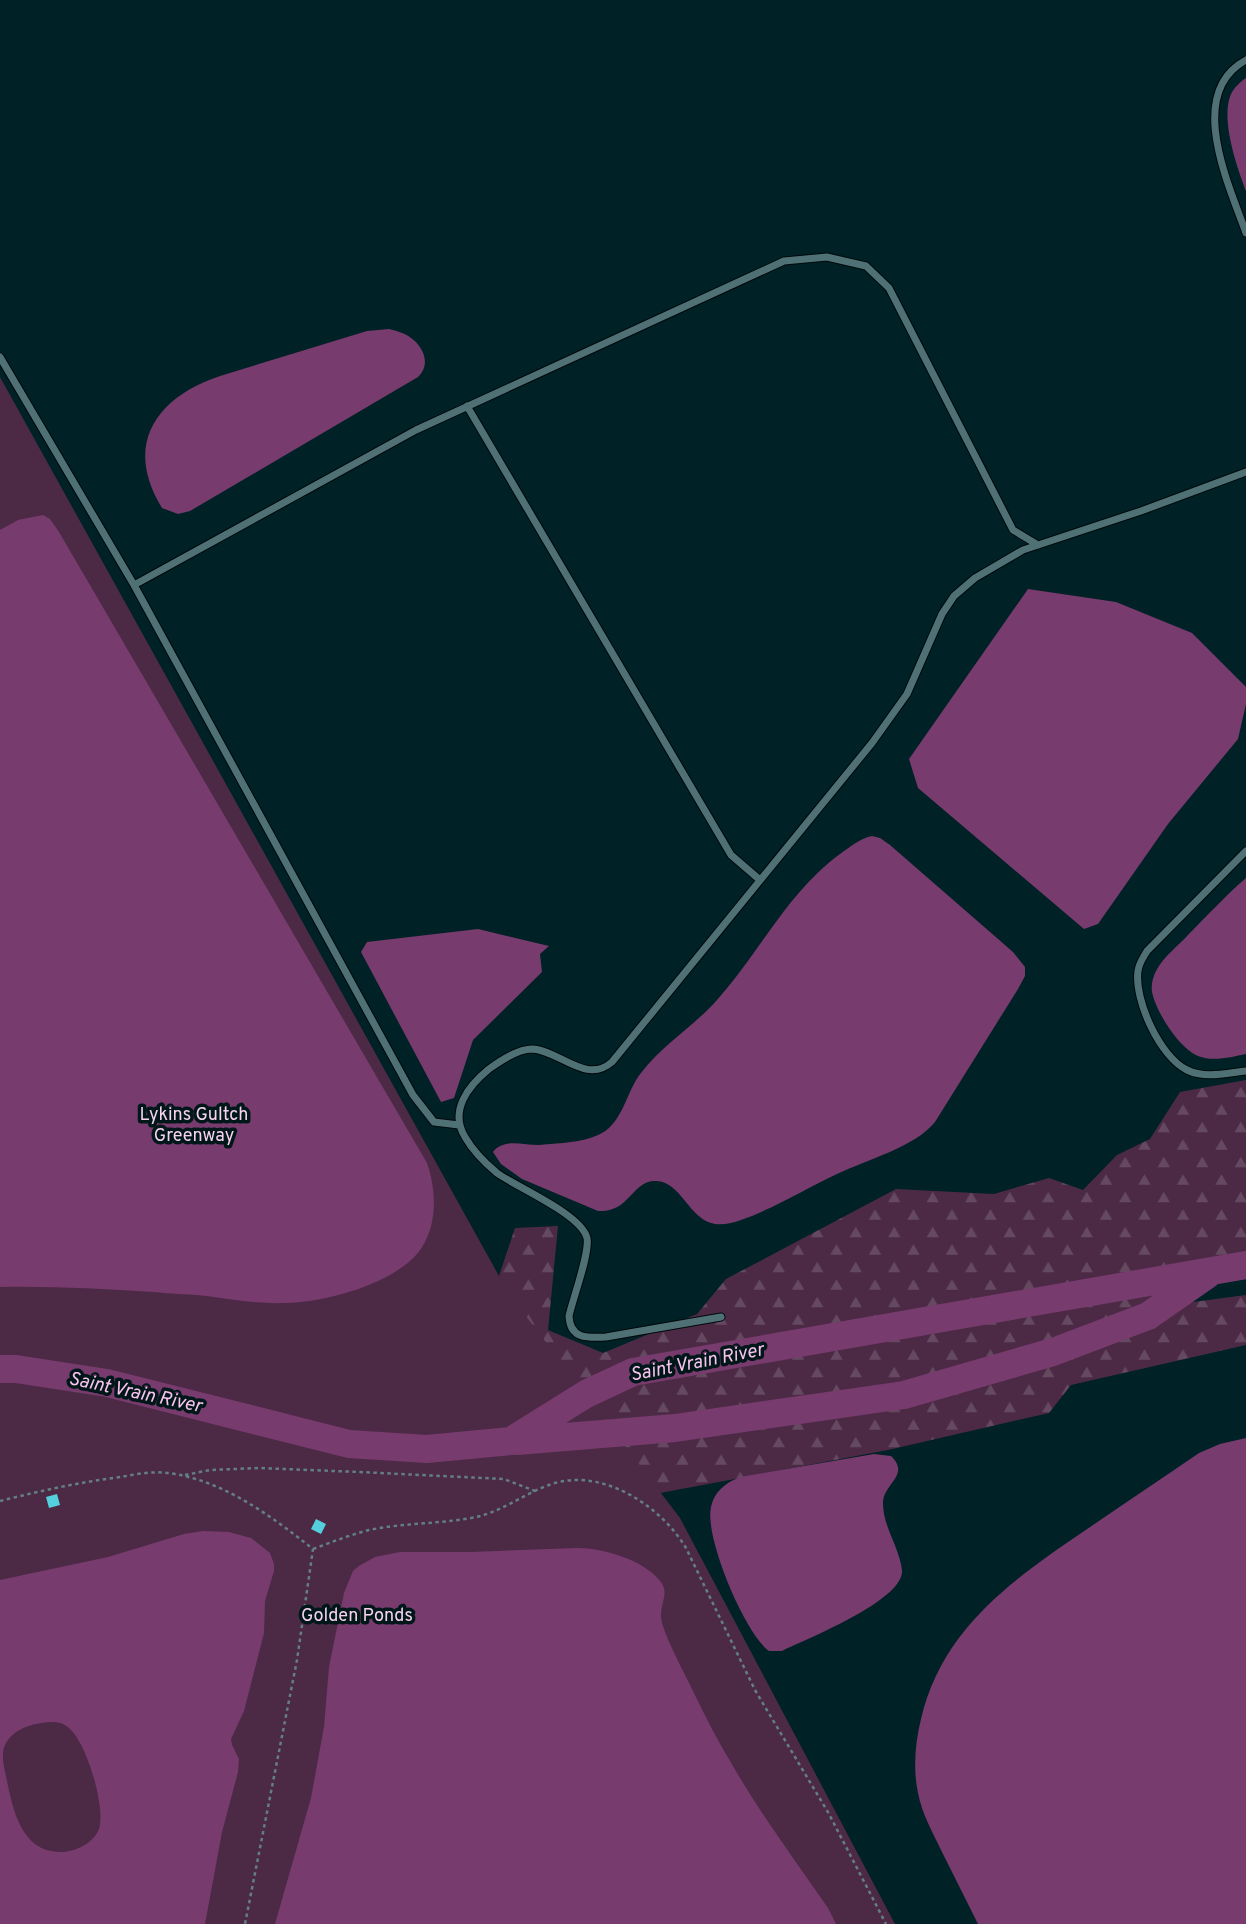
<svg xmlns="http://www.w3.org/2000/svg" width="1246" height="1924" font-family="Overpass,sans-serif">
<defs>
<pattern id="forest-firs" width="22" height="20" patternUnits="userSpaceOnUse" patternTransform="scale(1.75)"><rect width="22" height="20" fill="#4c2a46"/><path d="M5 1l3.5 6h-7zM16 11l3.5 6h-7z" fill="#654961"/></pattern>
</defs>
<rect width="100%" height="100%" fill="#002125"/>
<path fill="url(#forest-firs)" d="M 1246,1080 L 1246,1254 L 635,1366 L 585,1387 L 513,1433 L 0,1323 L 480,1333 L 515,1228 L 558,1226 L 548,1330 L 603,1353 L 697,1314 L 726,1279 L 896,1189 L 994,1194 L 1049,1178 L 1083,1190 L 1117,1155 L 1150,1139 L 1180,1092 Z
M 1186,1281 L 1146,1309 L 1050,1346 L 904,1389 L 675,1423 L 526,1437 L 585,1399 L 635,1375 Z
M 1246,1295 L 1246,1345 L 1071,1385 L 1049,1413 L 888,1450 L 644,1496 L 550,1445 L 903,1401 L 1052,1360 L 1152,1321 L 1178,1304 Z"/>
<path fill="#4c2a46" d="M 0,377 L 509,1294 L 680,1518 L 895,1924 L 0,1924 Z"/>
<path fill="#783b6e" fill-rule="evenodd" d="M 1246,78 L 1246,191 C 1237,167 1220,119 1231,94 C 1234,88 1240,82 1246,78 Z
M 389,329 C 397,331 405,333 411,338 C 424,347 431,365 418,377 L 190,511 L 178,514 L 162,508 C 123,445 156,397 220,376 L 367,331 Z
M 43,515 L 50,519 L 59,532 L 427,1163 C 437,1192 438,1229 417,1254 C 390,1285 325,1302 286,1303 C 259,1304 233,1300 207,1296 C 189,1294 171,1294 154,1292 C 103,1289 51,1286 0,1287 L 0,530 L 18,520 Z
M 1028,589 L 1116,602 L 1192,633 L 1246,687 L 1246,704 L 1238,739 L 1168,824 L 1098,924 L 1084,929 L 918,788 L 909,759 Z
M 872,836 L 880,838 L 890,845 L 1013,952 L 1025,967 L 1025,976 L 1018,989 L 935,1122 C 915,1147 866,1160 837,1174 C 805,1189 775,1208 741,1220 C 733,1223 724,1225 715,1224 C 689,1220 681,1181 656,1181 C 632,1180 630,1213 598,1211 L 522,1179 L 501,1164 L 493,1152 C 503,1138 523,1145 538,1145 C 560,1143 592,1143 609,1128 C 625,1113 628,1089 641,1073 C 662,1045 694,1026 717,1000 C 760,952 787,893 840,854 C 850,847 859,839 872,836 Z
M 1246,878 L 1246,1054 C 1231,1057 1213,1062 1198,1056 C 1179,1048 1156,1012 1152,992 C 1151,984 1153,977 1156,971 C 1163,957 1178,946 1188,935 C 1207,916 1225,896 1246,878 Z
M 478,929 L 549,946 L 540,954 L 542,972 L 473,1040 L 454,1098 L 441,1102 L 361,952 L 367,942 Z
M 1246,1438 L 1246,1924 L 978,1924 C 966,1900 954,1876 942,1852 C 933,1833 922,1814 918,1793 C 913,1770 915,1743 921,1719 C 943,1625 1018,1576 1093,1525 C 1128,1501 1164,1477 1199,1453 L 1220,1444 Z
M 874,1454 L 891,1456 C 911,1475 883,1484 883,1503 C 883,1527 899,1546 902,1570 C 905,1600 807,1639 782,1651 L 769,1651 C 745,1634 704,1537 711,1507 C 714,1492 725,1483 740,1477 Z
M 203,1531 L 229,1532 L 251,1538 L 270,1553 L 274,1564 L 274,1571 L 265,1601 L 264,1633 L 244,1711 L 231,1739 L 232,1745 L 239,1759 L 238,1772 L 222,1832 L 205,1924 L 0,1924 L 0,1580 L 108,1557 L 184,1534 ZM 51,1722 C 59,1722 64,1723 70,1729 C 87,1744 106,1808 99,1829 C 94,1843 74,1853 59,1852 C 22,1851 13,1811 7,1781 C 5,1770 0,1755 5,1745 C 13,1728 34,1723 51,1722 Z
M 578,1548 C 603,1548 644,1560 660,1581 C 670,1592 660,1604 661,1617 C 662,1630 677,1658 683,1671 C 698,1701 713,1733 730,1761 C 759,1812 795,1860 828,1908 L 836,1924 L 275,1924 L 311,1798 L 324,1727 L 329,1667 L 344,1593 L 353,1571 L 359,1566 L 375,1557 L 400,1552 L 471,1552 Z"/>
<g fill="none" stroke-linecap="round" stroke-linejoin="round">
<path stroke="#783b6e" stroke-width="28" d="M 0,1369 L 16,1369 L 107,1383 L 349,1444 L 427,1449 L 511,1441 L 586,1394 L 633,1372 L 1246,1265
M 517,1441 L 675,1428 L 904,1395 L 1053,1352 L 1148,1316 L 1207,1275"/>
</g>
<path fill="#54cfdd" d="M 57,1494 L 60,1505 L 49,1508 L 46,1497 Z
M 316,1519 L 326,1524 L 321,1534 L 311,1529 Z"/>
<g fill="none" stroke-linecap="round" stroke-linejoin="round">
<defs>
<path id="lane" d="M 1246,60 C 1185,93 1229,185 1246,233
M 0,357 L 134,585
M 467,406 L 731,855 L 760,880
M 1246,851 L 1147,951 C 1143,958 1139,963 1138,971 C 1134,1000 1160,1057 1187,1070 C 1205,1079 1227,1073 1246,1071
M 459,1125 L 434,1122 L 413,1095 L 134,585 L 416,430 L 784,261 L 827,257 L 866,266 L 889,288 L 1013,530 L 1038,545
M 721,1317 L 606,1337 C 587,1338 570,1339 569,1316 C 573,1298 590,1253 587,1238 C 581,1214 518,1188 497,1173 C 485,1163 473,1151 465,1137 C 449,1111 468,1086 489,1069 C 500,1061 518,1049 532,1049 C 559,1050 586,1085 612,1062 L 872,743 L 907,694 L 942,614 L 954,596 L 975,578 L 1023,550 L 1141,511 L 1246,472"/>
</defs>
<use href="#lane" stroke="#00090c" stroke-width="9"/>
<path stroke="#647f82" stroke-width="2.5" stroke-dasharray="3.5 3.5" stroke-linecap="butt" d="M 185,1475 L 210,1470 L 259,1468 L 359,1472 L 504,1479 L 535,1491
M 0,1501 C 40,1491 80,1482 121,1477 C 136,1474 153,1471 168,1473 C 223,1480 271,1516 313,1549 L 297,1660 L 245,1924
M 313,1549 C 332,1542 350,1535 369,1530 C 403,1523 437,1524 471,1518 C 502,1513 525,1492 555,1483 C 604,1469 661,1506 686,1548 L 755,1690 L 829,1814 L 886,1924"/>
<use href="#lane" stroke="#4f7175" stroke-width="7"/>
</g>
<g text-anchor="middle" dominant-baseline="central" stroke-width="7" stroke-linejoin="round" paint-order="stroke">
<g font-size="18" fill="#f7d3f0" stroke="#001719">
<text x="194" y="1115">Lykins Gultch<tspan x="194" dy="21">Greenway</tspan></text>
<text x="357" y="1616">Golden Ponds</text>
</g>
<g font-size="19" font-style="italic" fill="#f9c3ee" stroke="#001719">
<text transform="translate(697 1363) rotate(-11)">Saint Vrain River</text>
<text transform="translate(135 1393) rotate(12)">Saint Vrain River</text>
</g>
</g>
</svg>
